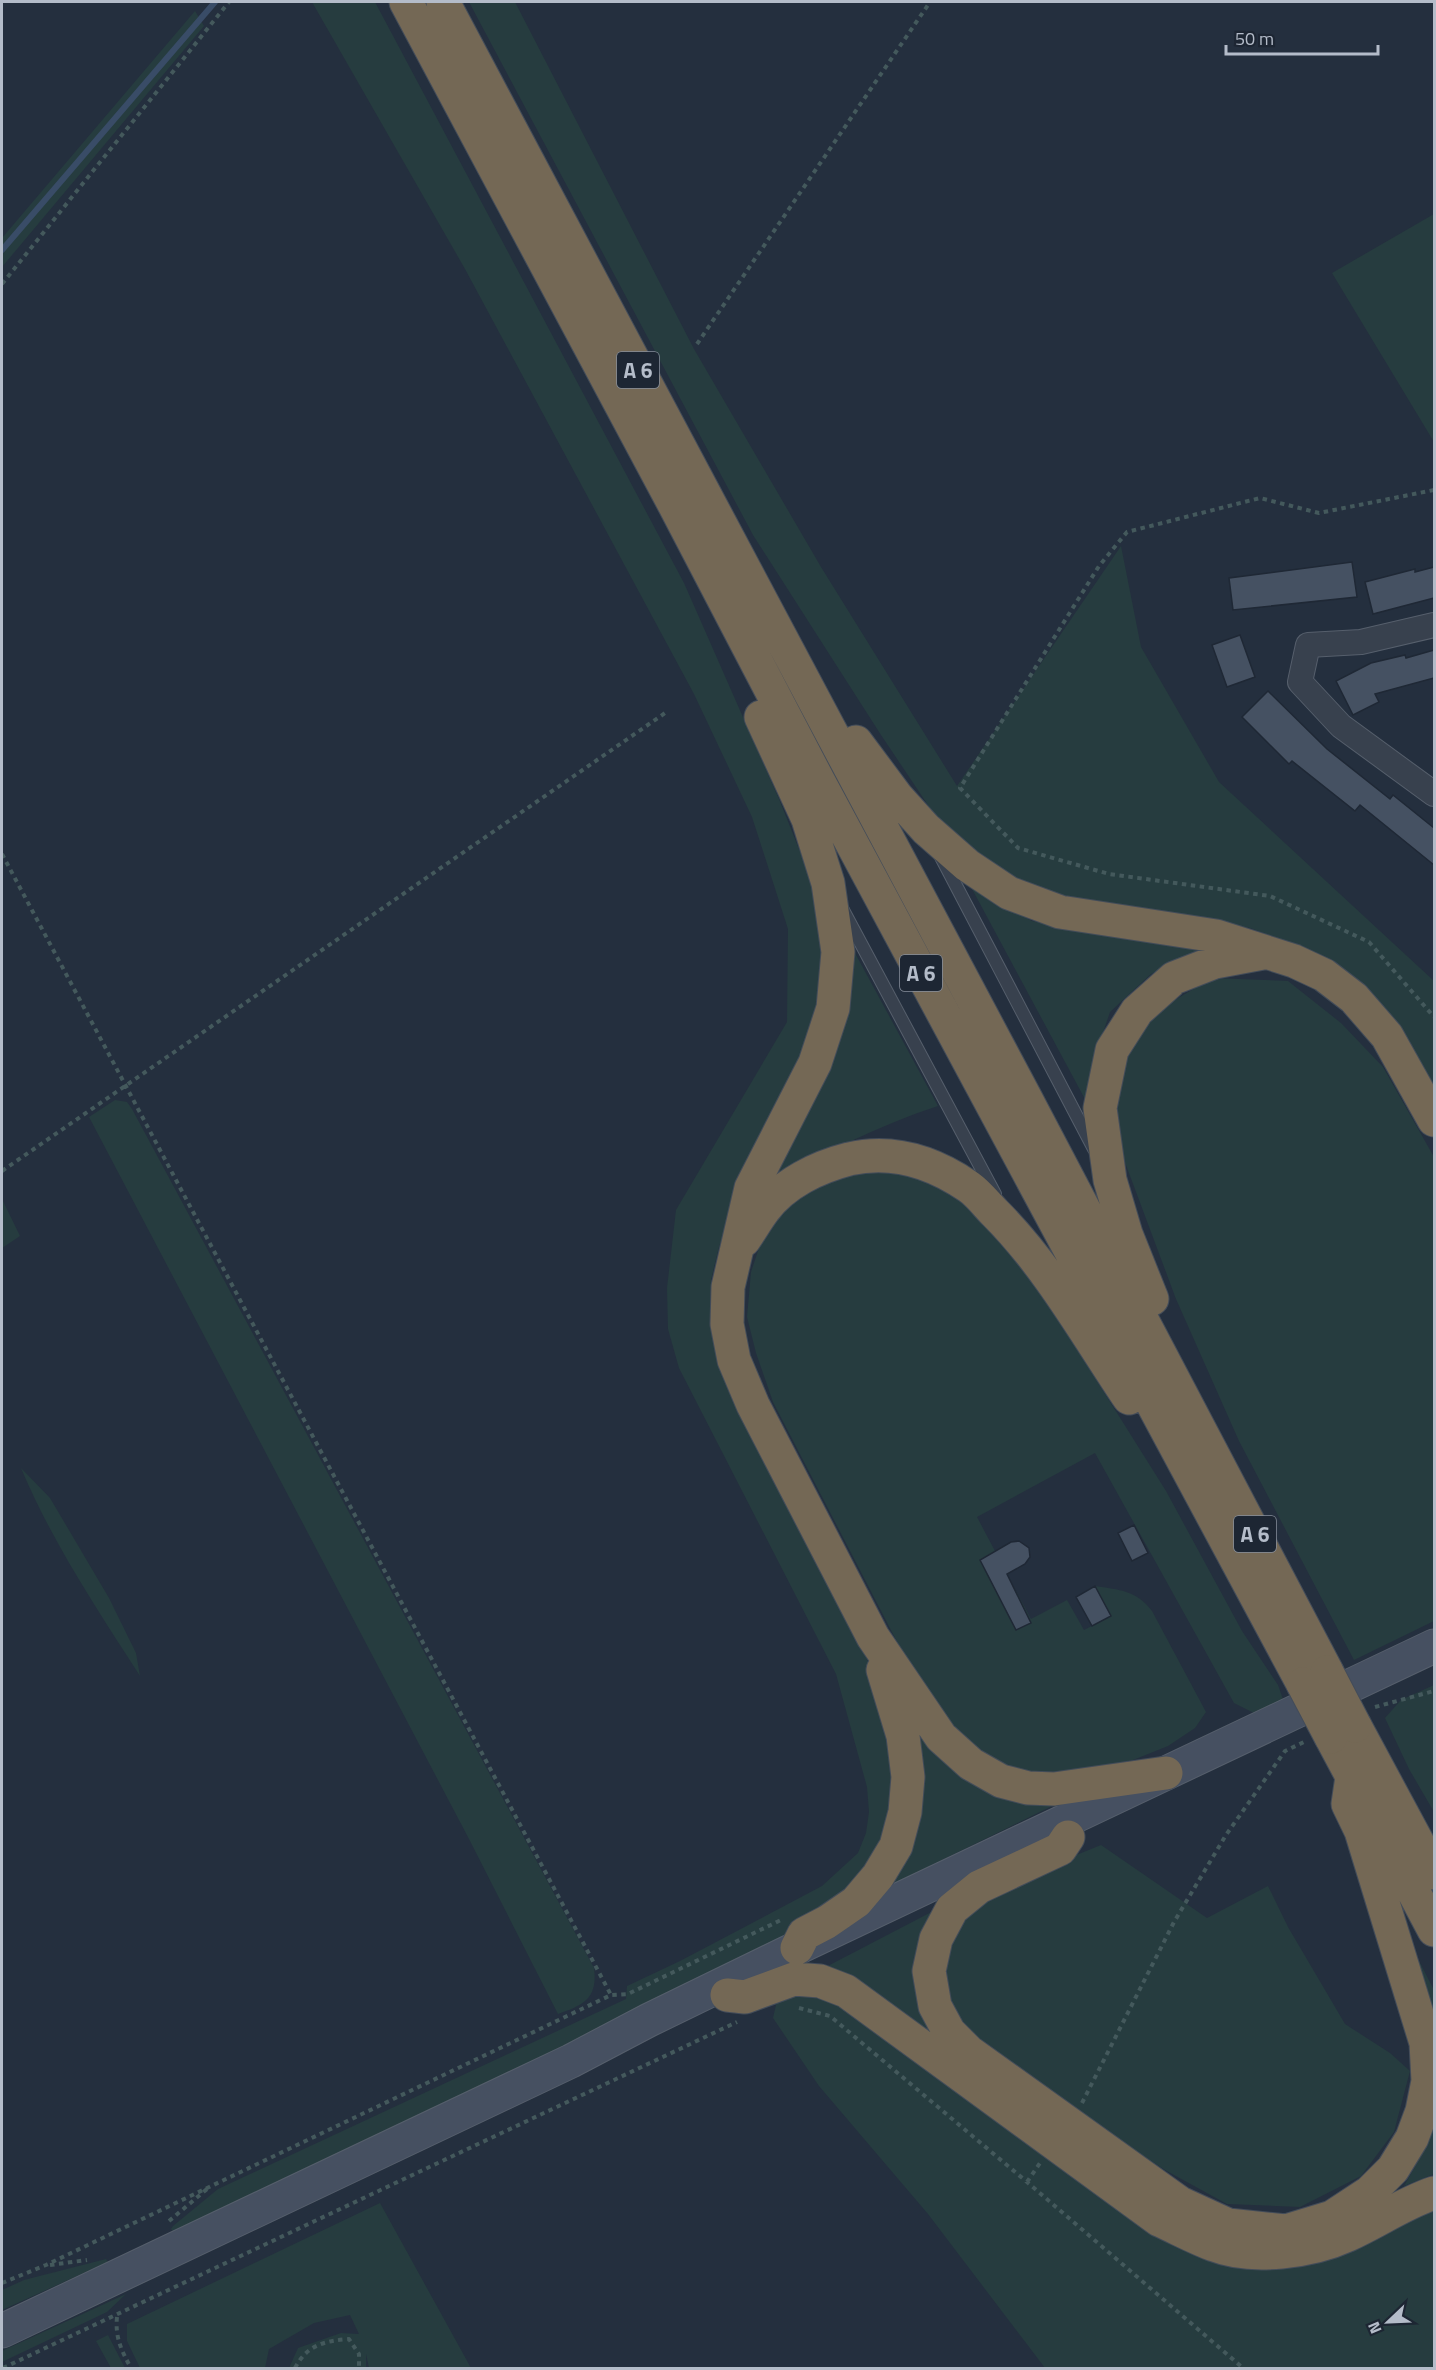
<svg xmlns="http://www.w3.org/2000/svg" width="1436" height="2370" font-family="'Titillium Web',sans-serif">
<rect width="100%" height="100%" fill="#242f3e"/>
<path fill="#263c3f" d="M 312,2 L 375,2 L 684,583 L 779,799 L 815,889 L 827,947 L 816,1033 L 733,1206 L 719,1247 L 711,1280 L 710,1314 L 719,1356 L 858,1638 L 879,1687 L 900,1760 L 889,1841 L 823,1919 L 639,2010 L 174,2232 L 171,2229 L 173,2226 L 218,2189 L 626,1999 L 627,1986 L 680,1961 L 822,1886 L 858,1853 L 866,1833 L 869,1812 L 867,1787 L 836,1674 L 679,1368 L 668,1329 L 667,1288 L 676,1210 L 787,1022 L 788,929 L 752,817 L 694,694 L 465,269 Z
M 469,2 L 515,2 L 694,349 L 821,567 L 957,786 L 1121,546 L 1141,647 L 1219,782 L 1434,981 L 1434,1094 L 1355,980 L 1311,951 L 1250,928 L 1091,906 L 1008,878 L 944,829 L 881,735 L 753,535 Z
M 195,11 L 204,26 L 2,267 L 2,238 Z
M 1434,214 L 1434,442 L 1332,273 Z
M 971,887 L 1032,921 L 1110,935 L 1205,946 L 1151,974 L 1110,1012 L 1094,1059 L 1086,1101 Z
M 849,942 L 938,1106 C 877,1126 822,1154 766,1186 Z
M 1212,978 L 1288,981 L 1341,1023 L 1383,1067 L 1434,1157 L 1434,1621 L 1354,1660 L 1239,1441 L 1176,1299 L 1123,1157 L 1114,1101 L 1128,1051 L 1158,1010 Z
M 115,1100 L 127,1102 L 132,1109 L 594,1968 C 598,1999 583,2005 558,2014 L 469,1839 L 89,1117 Z
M 877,1170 L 925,1176 L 966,1201 L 1031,1276 L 1166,1491 L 1242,1631 L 1278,1685 L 1284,1702 L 1256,1714 L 1234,1703 L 1095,1453 L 977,1517 L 1031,1619 L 1067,1600 L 1084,1630 L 1111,1616 L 1095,1586 C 1120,1590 1136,1590 1152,1611 L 1206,1712 L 1195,1728 L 1168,1746 L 1133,1760 L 1046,1777 L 981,1759 L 951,1731 L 908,1663 L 773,1402 L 756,1353 L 747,1317 L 751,1272 L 760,1245 L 785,1208 L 810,1189 L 849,1175 Z
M 2,1199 L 20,1236 L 2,1248 Z
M 21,1468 L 50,1498 L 109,1598 L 136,1653 L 140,1676 C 97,1609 52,1542 21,1468 Z
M 1434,1685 L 1434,1812 L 1409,1769 L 1385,1718 L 1401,1700 Z
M 909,1723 L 1054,1805 L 895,1883 L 891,1882 Z
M 1101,1845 L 1207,1918 L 1268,1886 L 1288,1927 L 1345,2024 L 1390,2053 L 1410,2071 L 1394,2132 L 1361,2176 L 1300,2207 L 1227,2204 L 1165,2170 L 1051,2096 L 969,2036 L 952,2016 L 942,1968 L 947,1947 L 970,1905 L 1037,1871 Z
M 941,1907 L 942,2046 L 822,1969 Z
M 1416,1955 L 1434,1990 L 1434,2031 Z
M 779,1992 L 823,1994 L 1155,2230 L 1434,2207 L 1434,2368 L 1045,2368 L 928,2214 L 819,2086 L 773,2018 Z
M 1434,2123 L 1434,2174 L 1404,2186 L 1426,2147 Z
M 380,2203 L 471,2368 L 369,2368 L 366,2354 L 366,2368 L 289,2368 L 298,2348 L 341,2333 L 359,2334 L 350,2315 L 314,2323 L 269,2349 L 265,2368 L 140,2368 L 127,2341 L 127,2324 Z
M 106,2259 L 108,2262 L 2,2310 L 2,2290 L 24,2280 Z
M 126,2294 L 107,2312 L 2,2362 L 2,2351 Z
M 108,2335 L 125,2368 L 111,2368 L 96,2341 Z"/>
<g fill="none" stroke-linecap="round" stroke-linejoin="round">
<path stroke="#394c67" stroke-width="6" d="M 2,250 L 215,2"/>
</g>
<path fill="#455162" stroke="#1f2835" stroke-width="1.5" d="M 1352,562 L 1357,597 L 1233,610 L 1229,578 Z
M 1434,567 L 1434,598 L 1373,614 L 1365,582 L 1415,569 L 1415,572 Z
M 1240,635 L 1255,677 L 1227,687 L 1212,645 Z
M 1434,650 L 1434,678 L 1375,694 L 1379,702 L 1353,715 L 1336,681 L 1371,663 L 1405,655 L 1406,658 Z
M 1268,691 L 1327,749 L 1390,799 L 1393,795 L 1434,828 L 1434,865 L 1360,805 L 1355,811 L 1292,761 L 1289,764 L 1242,717 Z
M 1134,1525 L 1148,1553 L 1132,1561 L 1118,1533 Z
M 1019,1541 L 1029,1548 L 1030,1557 L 1025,1564 L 1007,1574 L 1031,1623 L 1016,1630 L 980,1560 L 1011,1542 Z
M 1095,1586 L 1111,1616 L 1092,1626 L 1076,1597 Z"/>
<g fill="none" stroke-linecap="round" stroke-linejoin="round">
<defs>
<path id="service" d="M 941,857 L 1094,1149
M 843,910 L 995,1194"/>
<path id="minor" d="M 1434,625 L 1361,642 L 1308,645 L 1300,682 L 1341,726 L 1434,794"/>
<path id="secondary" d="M 2,2331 L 571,2061 L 649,2020 L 797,1948 L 1434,1646"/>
<path id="motorway" d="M 406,2 L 675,506 L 819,782 L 1303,1684
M 443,2 L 1025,1097 L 1327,1672
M 761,717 L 808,819 L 828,883 L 838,952 L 833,1008 L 815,1063 L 751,1188 L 728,1287 L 727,1324 L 734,1360 L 753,1405 L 873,1637 L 941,1737 L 971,1764 L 1001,1781 L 1028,1788 L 1054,1789 L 1166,1773
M 856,742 L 897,797 L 926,829 L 967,865 L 1009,893 L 1060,912 L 1216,936 L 1294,961 L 1324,975 L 1354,998 L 1387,1036 L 1434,1120
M 744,1240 C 751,1230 757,1219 764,1210 C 784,1183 818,1167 849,1159 C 893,1149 933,1162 969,1187 C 979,1194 987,1205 995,1213 C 1049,1267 1087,1336 1129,1398
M 1152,1299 L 1126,1234 L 1110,1180 L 1100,1108 L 1112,1050 L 1137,1011 L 1174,978 L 1215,962 L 1263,953
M 1355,1726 L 1434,1873
M 1331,1737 L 1434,1930
M 1068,1837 L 1060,1849 L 979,1887 L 952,1909 L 936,1939 L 929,1971 L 935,2006 L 949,2032 L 969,2052 L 1180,2203 L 1228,2225 L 1286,2231 L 1332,2217 L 1370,2192 L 1393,2169 L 1412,2138 L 1422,2111 L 1428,2081 L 1426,2043 L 1361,1831 L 1348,1804 L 1352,1777
M 797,1948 L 804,1934 L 827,1922 L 856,1902 L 878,1876 L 896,1846 L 905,1812 L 908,1777 L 903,1736 L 883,1670
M 727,1995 L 745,1997 L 794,1979 L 820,1981 L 846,1991 L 1159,2220 C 1177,2228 1195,2238 1214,2245 C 1252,2260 1311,2252 1348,2235 C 1377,2222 1404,2203 1434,2193"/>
</defs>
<use href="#service" stroke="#565f6c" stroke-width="14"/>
<use href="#minor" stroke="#565f6c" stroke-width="26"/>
<use href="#secondary" stroke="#565f6c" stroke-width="35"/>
<use href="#motorway" stroke="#434c59" stroke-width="35"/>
<path stroke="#44595c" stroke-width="4" stroke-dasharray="4.5 4.5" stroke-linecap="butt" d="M 2,284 L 229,2
M 697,344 L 930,2
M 1434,490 L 1319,513 L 1260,498 L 1127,532 L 1099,566 L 960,788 L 1018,848 L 1109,874 L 1270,896 L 1369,942 L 1434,1017
M 2,854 L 611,1995
M 2,1171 L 668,711
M 1375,1707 L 1434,1691
M 799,2008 L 830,2016 L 1027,2182 L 1243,2368
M 1082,2103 L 1174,1922 L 1226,1835 L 1285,1751 L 1306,1741
M 1027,2182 L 1040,2163
M 169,2221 L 207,2189
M 50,2265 L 87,2260
M 2,2283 L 46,2265 L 611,1995 L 628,1994 L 783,1919
M 117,2317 C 115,2337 121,2350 131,2368
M 3,2368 L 737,2022
M 295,2368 C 307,2345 324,2341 349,2339 L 359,2354 L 359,2368"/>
<use href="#service" stroke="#38414e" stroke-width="12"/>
<use href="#minor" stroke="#38414e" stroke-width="24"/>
<use href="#secondary" stroke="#465061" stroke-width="33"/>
<use href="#motorway" stroke="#746855" stroke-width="33"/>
<defs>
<path id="motorway-bridge" d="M 1327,1672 L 1355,1726
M 1303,1684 L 1331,1737"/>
</defs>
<use href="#motorway-bridge" stroke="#434c59" stroke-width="35" stroke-linecap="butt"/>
<use href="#motorway-bridge" stroke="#746855" stroke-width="33"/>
</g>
<g text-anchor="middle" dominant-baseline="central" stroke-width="6" stroke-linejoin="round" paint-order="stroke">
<g fill="#1d2633" stroke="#878f9c" stroke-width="1.5">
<rect x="617" y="352" width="42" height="36" rx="4.5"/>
<rect x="900" y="955" width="42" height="36" rx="4.5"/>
<rect x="1234" y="1516" width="42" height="36" rx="4.5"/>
</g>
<g font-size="21" font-weight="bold" fill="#b4bcc9">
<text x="638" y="370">A 6</text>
<text x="921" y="973">A 6</text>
<text x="1255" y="1534">A 6</text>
</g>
</g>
<rect width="1436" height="2370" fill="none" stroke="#b4bcc9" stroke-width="6"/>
<g transform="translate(1388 2322) rotate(247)" stroke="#1d2633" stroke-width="4.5" paint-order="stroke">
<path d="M0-4.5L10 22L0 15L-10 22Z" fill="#b4bcc9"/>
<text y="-9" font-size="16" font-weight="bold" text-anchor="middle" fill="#b4bcc9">N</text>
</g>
<path d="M1226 45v9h152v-9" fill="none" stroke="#b4bcc9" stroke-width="3"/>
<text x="1235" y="45" font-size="18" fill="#b4bcc9" stroke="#1d2633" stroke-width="4.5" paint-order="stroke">50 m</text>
</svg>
